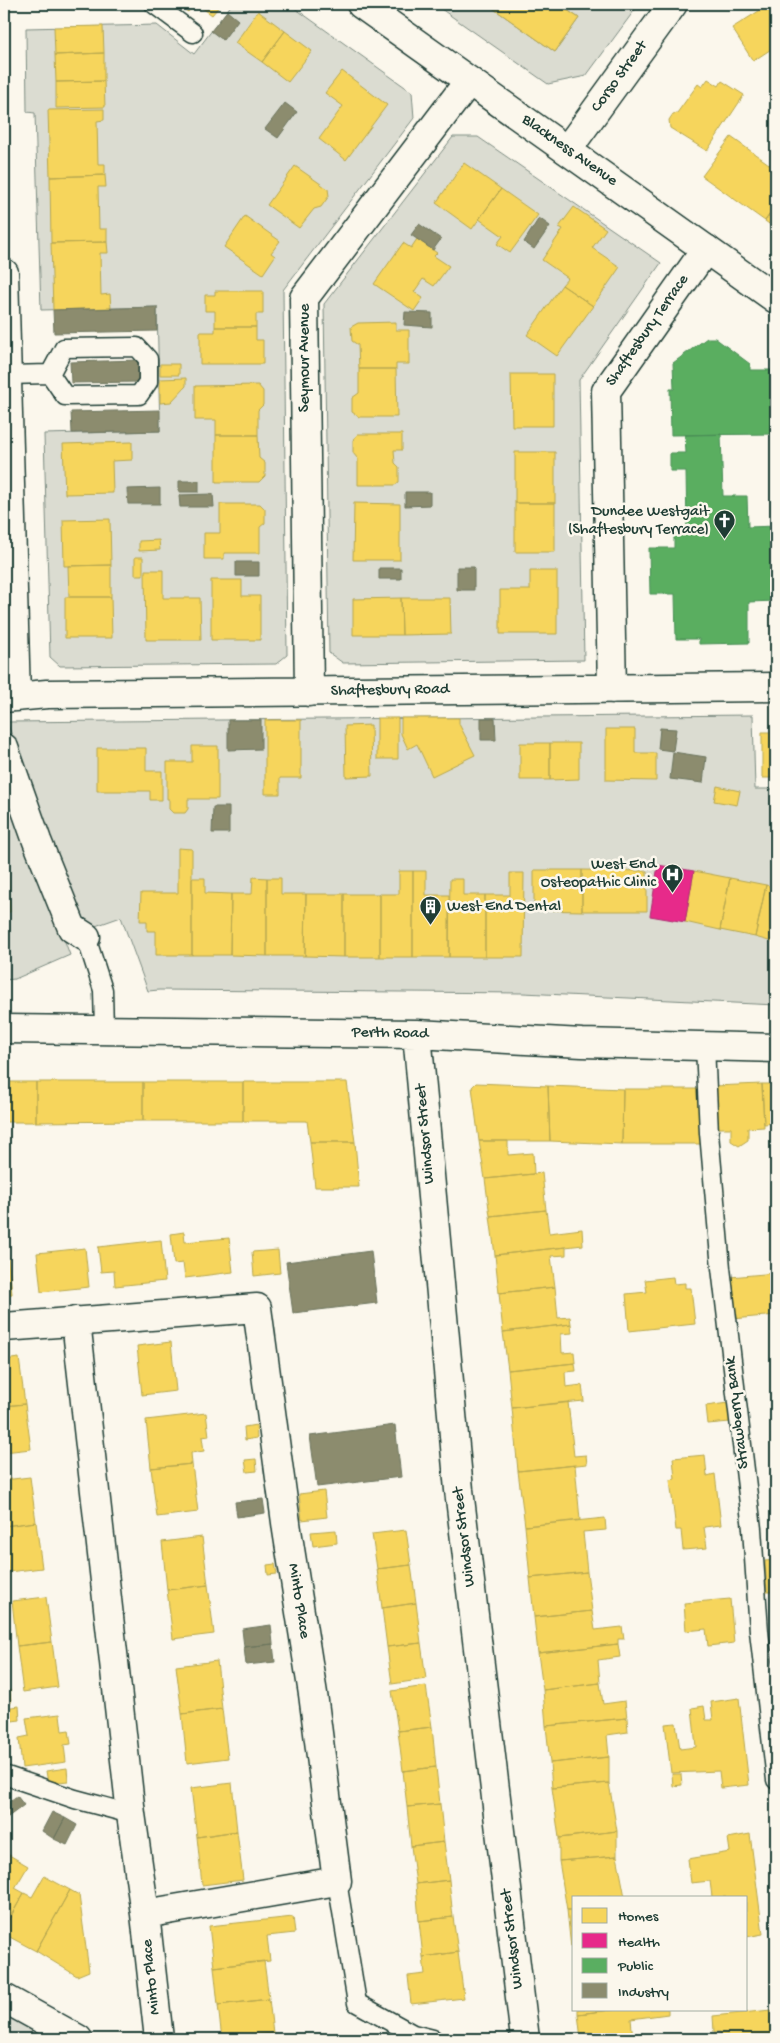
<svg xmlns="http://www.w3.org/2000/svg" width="780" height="2043" font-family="'Gochi Hand',sans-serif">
<rect width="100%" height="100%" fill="#fbf7ec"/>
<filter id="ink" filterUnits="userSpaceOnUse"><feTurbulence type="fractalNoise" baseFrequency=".02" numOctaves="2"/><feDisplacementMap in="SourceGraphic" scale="10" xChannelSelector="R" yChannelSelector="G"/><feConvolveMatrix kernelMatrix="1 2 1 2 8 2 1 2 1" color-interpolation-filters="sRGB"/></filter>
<g filter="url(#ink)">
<path fill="#dbdcd1" stroke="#7d8c82" d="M 232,4 L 289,4 L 412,92 L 414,118 L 283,290 L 287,655 L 276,664 L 60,666 L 50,657 L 44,434 L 160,431 L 157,307 L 41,310 L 35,113 L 27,112 L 26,28 L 157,25 L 194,54 Z
M 434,4 L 487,4 L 555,52 L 579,18 L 558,4 L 639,4 L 586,76 L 548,84 Z
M 453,137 L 478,137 L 661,263 L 579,380 L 584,660 L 343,663 L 329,653 L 324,304 Z
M 753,715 L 755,789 L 776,789 L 776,1005 L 523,993 L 159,990 L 148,991 L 121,917 L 84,930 L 7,722 Z
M 4,778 L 70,955 L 15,979 L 4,980 Z
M 4,2006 L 64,2039 L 4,2039 Z"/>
<path fill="#f6d55c" stroke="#b6a750" d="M 177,4 L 193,4 L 188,12 Z
M 197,4 L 221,4 L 212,15 Z
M 487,4 L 558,4 L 579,18 L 555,52 Z
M 770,4 L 776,4 L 776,46 L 753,61 L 732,28 Z
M 258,11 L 285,31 L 262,62 L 235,43 Z
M 103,26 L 104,53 L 55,55 L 54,27 Z
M 285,31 L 312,51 L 288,82 L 262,62 Z
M 104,53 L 104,81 L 56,82 L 55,55 Z
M 342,71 L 387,105 L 346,160 L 319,139 L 343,106 L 325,93 Z
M 708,79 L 719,86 L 722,81 L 744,95 L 707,151 L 670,128 L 669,120 L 673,114 L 677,113 L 698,84 L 702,87 Z
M 104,81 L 105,107 L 56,108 L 56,82 Z
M 104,109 L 104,120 L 97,121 L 98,164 L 105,164 L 105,175 L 50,177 L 48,110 Z
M 731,137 L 776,169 L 776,205 L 765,221 L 702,176 Z
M 464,163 L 501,189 L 472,229 L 436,203 Z
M 295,166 L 328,189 L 329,196 L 321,207 L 314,209 L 299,228 L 267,205 Z
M 105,175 L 106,187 L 98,187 L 99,229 L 107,229 L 107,242 L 51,243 L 50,177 Z
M 501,189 L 538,215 L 510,253 L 497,244 L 503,236 L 479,219 Z
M 776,205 L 776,229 L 765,221 Z
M 574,207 L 606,229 L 592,248 L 620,267 L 593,306 L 562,285 L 568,278 L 542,260 L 563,229 L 559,227 Z
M 245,216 L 280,241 L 271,253 L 275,256 L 263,274 L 224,247 Z
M 417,239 L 437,253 L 434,256 L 449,266 L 434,286 L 423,279 L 414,292 L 423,298 L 414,311 L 374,284 L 403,243 L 411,248 Z
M 107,242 L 108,253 L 100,253 L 101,295 L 110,294 L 111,308 L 53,310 L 51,243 Z
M 562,285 L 593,306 L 557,356 L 527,335 Z
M 215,291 L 263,291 L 263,314 L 256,314 L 256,327 L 215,327 L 215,311 L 205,311 L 205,295 L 215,295 Z
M 396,322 L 396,330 L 409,330 L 409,364 L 396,364 L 396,369 L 359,369 L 358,345 L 352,341 L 351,327 L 358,323 Z
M 215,327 L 256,327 L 256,340 L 263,340 L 263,364 L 200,364 L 200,332 L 215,332 Z
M 160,364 L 179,364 L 179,375 L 160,375 Z
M 359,369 L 396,369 L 397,417 L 359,417 L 352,412 L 352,398 L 359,393 Z
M 511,374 L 553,374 L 553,426 L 512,426 Z
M 186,378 L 186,386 L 171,402 L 160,403 L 160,379 Z
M 258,385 L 263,391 L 263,405 L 258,410 L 258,435 L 216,435 L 216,420 L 195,420 L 195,386 Z
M 358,434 L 402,434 L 402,450 L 394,450 L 395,463 L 399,467 L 399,482 L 395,485 L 358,485 L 358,459 L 353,453 L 353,440 Z
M 216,435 L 258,435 L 259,458 L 265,463 L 265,476 L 259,482 L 216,482 Z
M 132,442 L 132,460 L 112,461 L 113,493 L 65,494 L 63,444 Z
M 515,452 L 555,452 L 555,503 L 515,503 Z
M 354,503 L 400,504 L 400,560 L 353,560 Z
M 515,503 L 555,503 L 555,552 L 515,552 Z
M 220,504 L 260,504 L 265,509 L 265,523 L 260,527 L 260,553 L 224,553 L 224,559 L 204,559 L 204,533 L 220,533 Z
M 110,519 L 111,565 L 64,566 L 63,520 Z
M 159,540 L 160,550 L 139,551 L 139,541 Z
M 135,557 L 143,557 L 143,575 L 135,575 Z
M 111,565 L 111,597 L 69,597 L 68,566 Z
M 145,570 L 163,570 L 163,598 L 200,598 L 201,640 L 146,640 Z
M 530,571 L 557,571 L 557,634 L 500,634 L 500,590 L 530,590 Z
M 211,580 L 242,580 L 242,596 L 260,596 L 260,640 L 211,640 Z
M 65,597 L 111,597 L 112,638 L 65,638 Z
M 401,598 L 402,635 L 353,635 L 353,599 Z
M 401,598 L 450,598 L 451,634 L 402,635 Z
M 377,718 L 398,718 L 398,759 L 377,759 Z
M 401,718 L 459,718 L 459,724 L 475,755 L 432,776 L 417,744 L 408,749 L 401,734 Z
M 265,720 L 301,720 L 301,778 L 280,778 L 280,794 L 265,794 Z
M 371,725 L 372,776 L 346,777 L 345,726 Z
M 606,729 L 635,729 L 635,753 L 656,753 L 656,781 L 606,780 Z
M 762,732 L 776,732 L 776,778 L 762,778 Z
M 520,743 L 550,743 L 550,780 L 520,780 Z
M 550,743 L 579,743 L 579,779 L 550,780 Z
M 192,746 L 218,746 L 218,799 L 188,799 L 188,809 L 185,813 L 173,813 L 169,809 L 169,799 L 167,799 L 167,762 L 192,762 Z
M 97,748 L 146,748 L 146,771 L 162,771 L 162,800 L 150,800 L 150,791 L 97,791 Z
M 717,786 L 740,791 L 737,805 L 714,801 Z
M 4,820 L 6,820 L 10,912 L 4,913 Z
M 178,848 L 192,849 L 192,955 L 156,955 L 156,931 L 147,931 L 147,921 L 140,921 L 141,893 L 178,893 Z
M 534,870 L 582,870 L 582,911 L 534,910 Z
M 582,870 L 647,871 L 647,911 L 582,911 Z
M 399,871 L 413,871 L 413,957 L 380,957 L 380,894 L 399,894 Z
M 413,871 L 426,871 L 426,895 L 449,895 L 449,957 L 413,957 Z
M 694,871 L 730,878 L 720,930 L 685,922 Z
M 510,873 L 524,873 L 523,957 L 485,957 L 485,895 L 510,895 Z
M 253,877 L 267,878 L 267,956 L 230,955 L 231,894 L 252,894 Z
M 192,878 L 205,878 L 205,893 L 231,894 L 230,955 L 192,955 Z
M 267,878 L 281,878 L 281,894 L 306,894 L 305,956 L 267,956 Z
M 730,878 L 766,885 L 755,937 L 720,930 Z
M 450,879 L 463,879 L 463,895 L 485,895 L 485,957 L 449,957 Z
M 766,885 L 776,888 L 776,943 L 755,937 Z
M 306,894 L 344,894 L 344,957 L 305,956 Z
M 344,894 L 380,894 L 380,957 L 344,957 Z
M 4,1082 L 36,1082 L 36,1122 L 4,1122 Z
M 36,1082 L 143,1082 L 143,1121 L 36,1122 Z
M 143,1082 L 243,1082 L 243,1121 L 143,1121 Z
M 243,1082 L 347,1082 L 355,1142 L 310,1142 L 307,1121 L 243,1121 Z
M 476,1083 L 548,1086 L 550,1141 L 479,1141 L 472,1087 Z
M 762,1084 L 776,1084 L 776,1123 L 764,1124 Z
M 762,1084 L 764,1127 L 748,1128 L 748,1140 L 739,1146 L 731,1141 L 731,1128 L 716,1128 L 714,1086 Z
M 548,1086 L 623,1089 L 622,1144 L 550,1141 Z
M 623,1089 L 698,1089 L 704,1144 L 622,1144 Z
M 479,1141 L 508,1141 L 508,1155 L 533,1153 L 534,1174 L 485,1179 Z
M 310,1142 L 355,1142 L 359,1187 L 315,1187 Z
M 542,1173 L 546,1210 L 490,1216 L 485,1179 Z
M 546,1210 L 549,1233 L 582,1229 L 583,1245 L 495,1255 L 490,1216 Z
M 184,1232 L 185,1242 L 229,1238 L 233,1272 L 185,1278 L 183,1263 L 174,1264 L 171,1234 Z
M 161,1240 L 165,1281 L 115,1286 L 114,1271 L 101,1272 L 98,1247 Z
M 566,1247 L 566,1255 L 551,1256 L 555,1287 L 499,1293 L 495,1255 Z
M 85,1248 L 89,1287 L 41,1292 L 37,1253 Z
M 278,1250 L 280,1273 L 254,1276 L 252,1252 Z
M 8,1255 L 12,1294 L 4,1295 L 4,1256 Z
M 776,1273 L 776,1315 L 733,1319 L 730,1277 Z
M 673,1277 L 674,1284 L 685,1283 L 685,1288 L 691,1288 L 695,1324 L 629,1331 L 626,1294 L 647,1292 L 645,1280 Z
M 555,1287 L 558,1318 L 570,1317 L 571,1324 L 503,1332 L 499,1293 Z
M 571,1324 L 572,1333 L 561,1334 L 562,1353 L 574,1352 L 575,1363 L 508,1370 L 503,1332 Z
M 171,1342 L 176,1391 L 142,1395 L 137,1346 Z
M 19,1358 L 25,1404 L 4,1406 L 4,1360 Z
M 575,1363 L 576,1371 L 565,1372 L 566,1387 L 582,1385 L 584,1401 L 512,1408 L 508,1370 Z
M 568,1402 L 574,1456 L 586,1455 L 587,1464 L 518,1471 L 512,1408 Z
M 728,1403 L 730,1422 L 708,1424 L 706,1406 Z
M 25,1404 L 31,1449 L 4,1452 L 4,1406 Z
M 206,1413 L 209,1436 L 202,1437 L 204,1451 L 191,1453 L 192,1464 L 151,1468 L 146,1420 Z
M 256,1425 L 257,1438 L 245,1440 L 244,1427 Z
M 705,1455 L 707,1476 L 715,1474 L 721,1525 L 704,1527 L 707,1548 L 683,1550 L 681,1530 L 676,1530 L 670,1480 L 675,1479 L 673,1458 Z
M 256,1459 L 257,1471 L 247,1472 L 245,1460 Z
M 192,1464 L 198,1512 L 157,1517 L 151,1468 Z
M 575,1465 L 580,1520 L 525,1526 L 518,1471 Z
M 30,1477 L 36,1522 L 4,1526 L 4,1480 Z
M 324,1491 L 327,1517 L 302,1520 L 299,1494 Z
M 605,1518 L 606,1530 L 583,1532 L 587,1572 L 530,1578 L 525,1526 Z
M 36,1522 L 42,1568 L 8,1572 L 4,1526 Z
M 336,1530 L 337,1543 L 313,1546 L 311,1532 Z
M 406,1530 L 411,1565 L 377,1569 L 372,1534 Z
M 202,1537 L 208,1585 L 167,1590 L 162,1542 Z
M 776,1560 L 776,1592 L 767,1592 L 765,1561 Z
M 275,1564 L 277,1574 L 268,1575 L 267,1565 Z
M 411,1565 L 416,1603 L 382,1608 L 377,1569 Z
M 587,1572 L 592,1611 L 534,1617 L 530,1578 Z
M 208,1585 L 214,1634 L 173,1639 L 167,1590 Z
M 46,1597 L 52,1642 L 17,1646 L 12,1601 Z
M 730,1599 L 734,1643 L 708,1646 L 706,1629 L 686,1631 L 684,1603 Z
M 416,1603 L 421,1643 L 387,1647 L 382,1608 Z
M 592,1611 L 595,1630 L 622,1627 L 624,1639 L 618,1639 L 618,1644 L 538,1653 L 534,1617 Z
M 52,1642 L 58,1687 L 23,1692 L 17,1646 Z
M 421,1643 L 426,1679 L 392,1684 L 387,1647 Z
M 618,1644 L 620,1657 L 598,1660 L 600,1683 L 543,1690 L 538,1653 Z
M 217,1661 L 222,1709 L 182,1714 L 176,1666 Z
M 600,1683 L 603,1704 L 625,1701 L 627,1718 L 546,1726 L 543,1690 Z
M 426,1686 L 432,1727 L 398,1731 L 392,1691 Z
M 10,1690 L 11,1703 L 4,1704 L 4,1691 Z
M 739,1698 L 749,1785 L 721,1788 L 719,1771 L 671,1773 L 665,1724 L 676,1723 L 680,1749 L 696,1747 L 692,1708 L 704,1706 L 706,1720 L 713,1720 L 711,1702 Z
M 19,1706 L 20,1720 L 4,1722 L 4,1708 Z
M 222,1709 L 228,1758 L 187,1763 L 182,1714 Z
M 60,1714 L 62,1731 L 69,1730 L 71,1744 L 64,1745 L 66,1762 L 22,1768 L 19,1738 L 29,1736 L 26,1718 Z
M 627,1718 L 628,1732 L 607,1735 L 609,1757 L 550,1763 L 546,1726 Z
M 432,1727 L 436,1767 L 403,1771 L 398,1731 Z
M 609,1757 L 609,1783 L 552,1788 L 550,1763 Z
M 436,1767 L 440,1804 L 407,1807 L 403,1771 Z
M 67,1768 L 68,1781 L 48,1783 L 46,1771 Z
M 672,1774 L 681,1774 L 682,1785 L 673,1786 Z
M 232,1783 L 237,1831 L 197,1837 L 191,1788 Z
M 609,1783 L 617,1831 L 559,1838 L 552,1788 Z
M 440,1804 L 444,1842 L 411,1846 L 407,1807 Z
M 237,1831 L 243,1880 L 202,1885 L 197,1837 Z
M 617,1831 L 617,1856 L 559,1861 L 559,1838 Z
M 750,1834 L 763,1934 L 746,1937 L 746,1897 L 712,1897 L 710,1881 L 691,1883 L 688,1859 L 730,1852 L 728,1838 Z
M 444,1842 L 449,1880 L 416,1884 L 411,1846 Z
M 4,1852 L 28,1866 L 15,1888 L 24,1893 L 4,1928 Z
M 617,1856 L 625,1897 L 574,1897 L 574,1910 L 567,1910 L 559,1861 Z
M 44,1876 L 70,1890 L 36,1951 L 4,1934 L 4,1928 L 24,1893 L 32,1897 Z
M 449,1880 L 453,1917 L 419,1921 L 416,1884 Z
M 70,1890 L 79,1895 L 89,1971 L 77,1976 L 36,1951 Z
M 567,1910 L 574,1910 L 574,1948 L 571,1948 Z
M 293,1917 L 295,1933 L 267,1936 L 270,1961 L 214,1967 L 209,1926 Z
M 453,1917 L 458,1952 L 423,1957 L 419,1921 Z
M 458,1952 L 464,1998 L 411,2004 L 408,1976 L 425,1974 L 423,1957 Z
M 264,1961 L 269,1999 L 218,2005 L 214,1967 Z
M 269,1999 L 273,2033 L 222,2039 L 218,2005 Z
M 578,2009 L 619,2009 L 578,2014 Z
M 619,2009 L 668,2009 L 668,2014 L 631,2019 L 633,2039 L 581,2039 L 578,2014 Z
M 771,2010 L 774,2039 L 721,2039 L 720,2032 L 714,2032 L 713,2016 Z
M 273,2033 L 284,2039 L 222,2039 Z"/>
<path fill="#e7298a" stroke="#ab2f70" d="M 658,865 L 694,871 L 685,922 L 650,916 Z"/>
<path fill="#5aae61" stroke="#488c54" d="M 707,338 L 715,338 L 750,364 L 750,370 L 776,370 L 776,434 L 671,435 L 670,389 L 674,389 L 673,363 Z
M 721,434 L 723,496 L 747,496 L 748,527 L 776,526 L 776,601 L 749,602 L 749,643 L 699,644 L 699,639 L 676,639 L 675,594 L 650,594 L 649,548 L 674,548 L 674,531 L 687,531 L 686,471 L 670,471 L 670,453 L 686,453 L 685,435 Z"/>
<path fill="#8c8c6e" stroke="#6b745d" d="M 227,11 L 238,20 L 223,40 L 211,31 Z
M 285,103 L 297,112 L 278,138 L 265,129 Z
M 539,218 L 550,226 L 534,249 L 524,242 Z
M 419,224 L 441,239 L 433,250 L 411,235 Z
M 157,307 L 157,331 L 54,333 L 53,310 Z
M 405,312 L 432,313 L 432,327 L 404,325 Z
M 139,360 L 140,382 L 71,383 L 70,362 Z
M 160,410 L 160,431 L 72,433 L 71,412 Z
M 179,481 L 199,481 L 199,492 L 179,492 Z
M 160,488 L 160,504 L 128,504 L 127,489 Z
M 405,492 L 430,492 L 430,505 L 405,506 Z
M 213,494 L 214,507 L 180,507 L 179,495 Z
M 236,562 L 259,562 L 259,576 L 236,576 Z
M 457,567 L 474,567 L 474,590 L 457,590 Z
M 379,568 L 401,568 L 401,579 L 379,579 Z
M 481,718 L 495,718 L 496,740 L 481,740 Z
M 228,720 L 261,720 L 261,749 L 228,750 Z
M 660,728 L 676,729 L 673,751 L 658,749 Z
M 673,752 L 706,757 L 703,783 L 670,779 Z
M 213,807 L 229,807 L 229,833 L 212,833 Z
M 371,1251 L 377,1303 L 293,1313 L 286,1262 Z
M 395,1425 L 401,1477 L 317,1487 L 310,1436 Z
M 263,1499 L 265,1513 L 237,1517 L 235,1502 Z
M 271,1625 L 273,1644 L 244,1647 L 242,1629 Z
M 273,1644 L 275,1662 L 246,1665 L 244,1647 Z
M 17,1796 L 24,1805 L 4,1820 L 4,1805 Z
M 52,1812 L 65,1818 L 54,1839 L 42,1831 Z
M 65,1818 L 77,1825 L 67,1845 L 54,1839 Z"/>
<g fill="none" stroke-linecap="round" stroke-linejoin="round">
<defs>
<path id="lane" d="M 154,4 L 193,33
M 7,375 L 50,374 L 64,348 L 137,347 L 148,359 L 148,382 L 139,395 L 65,396 L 50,374
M 86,937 L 103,990 L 104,1030
M 705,1046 L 709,1133 L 721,1268 L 752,1529 L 759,1631 L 776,1780
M 4,1775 L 75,1799 L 131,1814
M 337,1881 L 357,2003 L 413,2034 L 433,2039"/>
<path id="street" d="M 567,150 L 673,4
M 4,273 L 16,697
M 612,689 L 606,391 L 706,249
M 309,692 L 304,298 L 469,81
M 4,698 L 47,694 L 776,687
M 4,748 L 37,841 L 72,928 L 86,937
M 76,1321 L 131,1814 L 145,1914 L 159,2039
M 4,1327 L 257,1308 L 287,1530 L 313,1694 L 337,1881 L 145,1914
M 4,1998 L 78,2039"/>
<path id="secondary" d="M 361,4 L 776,299
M 4,1029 L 417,1034 L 582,1043 L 776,1048
M 417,1034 L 459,1490 L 525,2039"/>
</defs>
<use href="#lane" stroke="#1f3d34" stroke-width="21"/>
<use href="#street" stroke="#1f3d34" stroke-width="31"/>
<use href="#secondary" stroke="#1f3d34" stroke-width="31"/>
<use href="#lane" stroke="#fbf7ec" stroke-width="18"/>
<use href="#street" stroke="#fbf7ec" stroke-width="28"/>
<use href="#secondary" stroke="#fbf7ec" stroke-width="28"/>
</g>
</g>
<defs>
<symbol id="church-pin" viewBox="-11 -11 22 30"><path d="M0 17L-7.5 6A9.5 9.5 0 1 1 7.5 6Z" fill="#1f3d34" stroke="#fbf7ec"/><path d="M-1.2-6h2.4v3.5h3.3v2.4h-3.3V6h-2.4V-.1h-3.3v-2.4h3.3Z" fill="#fff"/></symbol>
<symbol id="hospital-pin" viewBox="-11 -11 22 30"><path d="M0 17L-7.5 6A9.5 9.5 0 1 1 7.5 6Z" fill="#1f3d34" stroke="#fbf7ec"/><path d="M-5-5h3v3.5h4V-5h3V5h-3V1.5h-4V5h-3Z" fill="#fff"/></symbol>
<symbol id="building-pin" viewBox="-11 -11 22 30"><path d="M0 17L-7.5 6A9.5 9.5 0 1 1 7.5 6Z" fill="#1f3d34" stroke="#fbf7ec"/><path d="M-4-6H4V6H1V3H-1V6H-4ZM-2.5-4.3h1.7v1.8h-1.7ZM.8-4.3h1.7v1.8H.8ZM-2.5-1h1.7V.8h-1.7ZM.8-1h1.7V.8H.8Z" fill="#fff"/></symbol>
</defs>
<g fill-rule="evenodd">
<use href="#church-pin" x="712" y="508" width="25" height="34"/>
<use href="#hospital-pin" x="660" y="862" width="25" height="34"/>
<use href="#building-pin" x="418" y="894" width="25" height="34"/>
</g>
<g text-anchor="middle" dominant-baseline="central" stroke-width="5" stroke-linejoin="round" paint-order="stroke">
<g font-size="16" fill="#1f3d34" stroke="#fbf7ec">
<text transform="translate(620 77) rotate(-54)">Corso Street</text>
<text transform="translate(569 151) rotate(35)">Blackness Avenue</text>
<text transform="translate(648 331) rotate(-55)">Shaftesbury Terrace</text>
<text transform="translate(305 358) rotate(-90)">Seymour Avenue</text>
<text transform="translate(390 691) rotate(-1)">Shaftesbury Road</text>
<text transform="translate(390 1034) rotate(1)">Perth Road</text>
<text transform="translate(426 1134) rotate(-95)">Windsor Street</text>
<text transform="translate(738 1413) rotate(-97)">Strawberry Bank</text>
<text transform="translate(465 1537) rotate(-97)">Windsor Street</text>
<text transform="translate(298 1601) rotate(81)">Minto Place</text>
<text transform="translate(513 1939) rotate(-97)">Windsor Street</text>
<text transform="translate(152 1977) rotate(-96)">Minto Place</text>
</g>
<g font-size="16" fill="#1f3d34" stroke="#fbf7ec" text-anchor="end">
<text x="709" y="512">Dundee Westgait<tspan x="709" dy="18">(Shaftesbury Terrace)</tspan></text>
<text x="656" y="865">West End<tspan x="656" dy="18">Osteopathic Clinic</tspan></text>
<text x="447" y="907" text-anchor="start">West End Dental</text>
</g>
</g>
<rect width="780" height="2043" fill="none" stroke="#fbf7ec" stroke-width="20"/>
<rect x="10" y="10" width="760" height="2023" fill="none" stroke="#1f3d34" stroke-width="2" filter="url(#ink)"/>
<rect x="572" y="1896" width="175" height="115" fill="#fbf7ec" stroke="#a3ada2"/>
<rect x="582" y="1908" width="25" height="15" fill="#f6d55c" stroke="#a3ada2"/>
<text x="618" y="1920" font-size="15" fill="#1f3d34">Homes</text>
<rect x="582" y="1933" width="25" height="15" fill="#e7298a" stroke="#a3ada2"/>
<text x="618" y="1946" font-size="15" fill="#1f3d34">Health</text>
<rect x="582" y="1958" width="25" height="15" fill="#5aae61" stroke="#a3ada2"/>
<text x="618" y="1970" font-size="15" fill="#1f3d34">Public</text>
<rect x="582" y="1983" width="25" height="15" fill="#8c8c6e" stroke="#a3ada2"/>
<text x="618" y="1996" font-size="15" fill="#1f3d34">Industry</text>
</svg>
